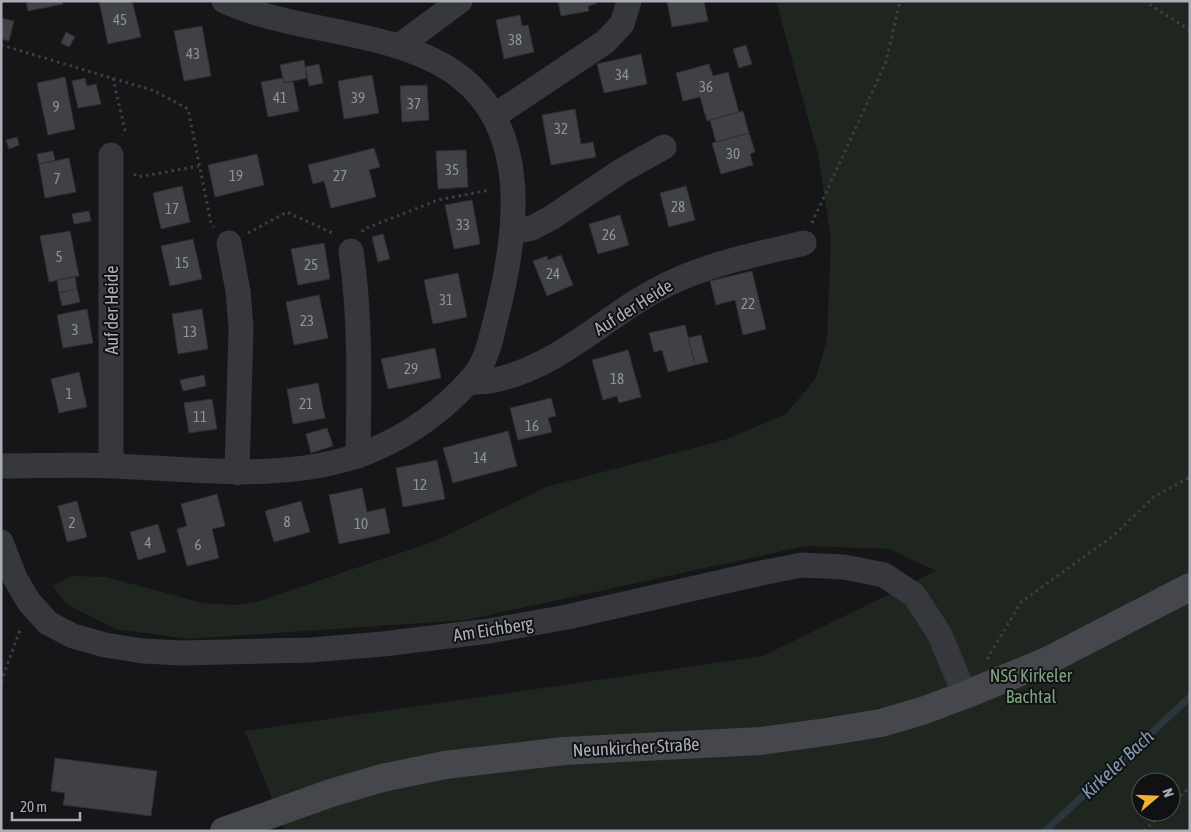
<svg xmlns="http://www.w3.org/2000/svg" width="1191" height="832" font-family="'Asap Condensed',sans-serif">
<rect width="100%" height="100%" fill="#161618"/>
<path fill="#1e261f" fill-rule="evenodd" d="M 776,1 L 1190,1 L 1190,831 L 285,831 L 245,731 L 763,656 L 936,571 L 889,549 L 806,546 L 467,620 L 188,639 L 116,629 L 66,604 L 53,586 L 71,576 L 106,577 L 203,603 L 235,605 L 259,601 L 435,541 L 546,487 L 724,440 L 786,414 L 816,378 L 827,339 L 831,238 L 818,155 ZM 1141,782 L 1171,782 L 1171,812 L 1141,812 Z"/>
<g fill="none" stroke-linecap="round" stroke-linejoin="round">
<path stroke="#2c353c" stroke-width="7" d="M 1045,831 L 1190,697"/>
</g>
<path fill="#404145" stroke="#303034" d="M 26,1 L 62,1 L 63,4 L 28,11 Z
M 99,1 L 132,1 L 141,37 L 108,44 Z
M 558,1 L 596,1 L 596,4 L 588,6 L 589,11 L 561,16 Z
M 667,1 L 704,1 L 708,21 L 672,27 Z
M 520,15 L 522,26 L 528,25 L 534,52 L 504,59 L 496,20 Z
M 1,18 L 14,21 L 9,41 L 1,39 Z
M 202,26 L 211,76 L 184,81 L 174,31 Z
M 66,32 L 75,37 L 69,47 L 61,43 Z
M 746,45 L 752,64 L 739,68 L 733,49 Z
M 641,54 L 647,84 L 604,93 L 597,64 Z
M 304,60 L 307,78 L 284,83 L 280,65 Z
M 319,64 L 323,83 L 309,86 L 305,67 Z
M 709,64 L 713,76 L 728,72 L 739,112 L 707,121 L 700,97 L 683,101 L 676,73 Z
M 372,75 L 379,113 L 344,119 L 338,81 Z
M 65,77 L 75,129 L 48,135 L 37,83 Z
M 85,78 L 87,86 L 96,84 L 101,104 L 78,108 L 72,81 Z
M 283,78 L 284,83 L 293,81 L 299,111 L 268,117 L 261,82 Z
M 427,85 L 429,120 L 402,122 L 400,86 Z
M 575,109 L 581,144 L 593,142 L 596,157 L 551,165 L 542,115 Z
M 743,111 L 749,133 L 716,142 L 710,120 Z
M 749,133 L 755,152 L 750,154 L 753,165 L 721,174 L 712,143 Z
M 17,137 L 19,145 L 9,149 L 6,140 Z
M 374,148 L 380,167 L 369,170 L 376,197 L 331,208 L 324,181 L 313,184 L 308,165 Z
M 466,150 L 468,187 L 438,189 L 436,151 Z
M 53,151 L 55,160 L 39,164 L 37,154 Z
M 257,154 L 264,185 L 215,197 L 208,165 Z
M 69,158 L 76,192 L 45,198 L 39,164 Z
M 182,186 L 190,222 L 161,229 L 153,193 Z
M 686,186 L 695,220 L 669,227 L 660,193 Z
M 472,200 L 480,244 L 454,249 L 445,205 Z
M 89,211 L 91,221 L 74,224 L 72,214 Z
M 620,215 L 629,245 L 598,254 L 589,224 Z
M 70,231 L 79,276 L 49,282 L 40,236 Z
M 383,234 L 390,259 L 378,262 L 372,237 Z
M 193,239 L 202,279 L 170,286 L 161,246 Z
M 324,243 L 330,279 L 298,285 L 291,249 Z
M 561,255 L 573,285 L 547,296 L 533,261 L 547,256 L 548,260 Z
M 752,271 L 766,329 L 743,335 L 735,300 L 716,305 L 710,281 Z
M 458,273 L 467,317 L 433,324 L 424,280 Z
M 75,276 L 77,289 L 59,293 L 57,280 Z
M 77,289 L 80,302 L 62,306 L 59,293 Z
M 319,295 L 328,338 L 294,345 L 286,302 Z
M 87,309 L 93,343 L 63,348 L 57,315 Z
M 202,309 L 208,349 L 178,354 L 172,314 Z
M 685,325 L 695,365 L 668,372 L 662,350 L 654,352 L 649,333 Z
M 701,335 L 708,362 L 695,365 L 688,338 Z
M 435,348 L 441,378 L 388,389 L 381,359 Z
M 628,350 L 641,397 L 619,403 L 617,396 L 603,400 L 592,360 Z
M 79,372 L 87,407 L 59,413 L 51,379 Z
M 204,375 L 206,386 L 183,391 L 180,380 Z
M 318,383 L 325,418 L 293,424 L 287,389 Z
M 551,398 L 556,416 L 548,418 L 552,432 L 518,440 L 510,408 Z
M 212,399 L 217,429 L 189,433 L 184,403 Z
M 327,428 L 333,446 L 311,453 L 306,434 Z
M 508,431 L 517,466 L 453,483 L 443,448 Z
M 437,460 L 445,499 L 403,507 L 396,468 Z
M 362,488 L 367,512 L 385,508 L 390,533 L 339,544 L 329,495 Z
M 217,494 L 225,526 L 212,529 L 219,558 L 187,566 L 177,529 L 187,526 L 181,504 Z
M 77,501 L 87,537 L 67,542 L 58,506 Z
M 301,501 L 310,532 L 274,542 L 265,511 Z
M 158,524 L 166,552 L 138,560 L 130,532 Z
M 55,758 L 157,771 L 151,816 L 63,805 L 65,793 L 51,791 Z"/>
<g fill="none" stroke-linecap="round" stroke-linejoin="round">
<path stroke="#3d3f44" stroke-width="3" stroke-dasharray="2.5 4" stroke-linecap="butt" d="M 1144,1 L 1190,30
M 1,45 L 155,91 L 188,109 L 211,223 L 214,227
M 113,78 L 125,130 L 122,135
M 134,174 L 138,177 L 199,166
M 812,223 L 886,62 L 900,1
M 362,232 L 364,229 L 438,200 L 490,190
M 248,233 L 287,212 L 330,232 L 334,235
M 987,659 L 1021,602 L 1113,536 L 1154,497 L 1190,477
M 1,682 L 21,627
M 1171,805 L 1190,787
M 1144,831 L 1164,812"/>
<path stroke="#37383d" stroke-width="25" d="M 399,46 L 460,1
M 494,116 L 605,42 L 622,24 L 629,1
M 111,155 L 111,465
M 512,232 L 532,228 L 551,218 L 621,171 L 664,147
M 229,243 L 238,291 L 241,328 L 237,473
M 351,251 C 361,319 359,387 358,456
M 469,382 C 477,382 487,382 495,380 C 564,365 608,312 670,283 C 712,263 758,254 804,243
M 1,466 C 39,466 77,464 114,466 C 196,469 281,482 360,455 C 398,441 430,421 459,392 C 465,386 472,379 477,372 C 490,352 493,328 499,306 C 517,230 530,130 459,76 C 407,36 322,33 260,14 C 248,11 236,6 224,1
M 1,542 L 15,578 L 29,602 L 48,623 L 73,636 L 105,645 L 143,651 L 182,653 L 311,650 L 383,644 L 489,631 L 567,617 L 766,572 L 802,565 L 844,567 L 884,575 L 914,595 L 939,633 L 965,695"/>
<path stroke="#45474d" stroke-width="28" d="M 224,831 L 331,793 L 382,778 L 445,765 L 564,751 L 761,741 L 826,732 L 881,723 L 922,711 L 965,695 L 1047,661 L 1190,587"/>
</g>
<g text-anchor="middle" dominant-baseline="central" stroke-width="4" stroke-linejoin="round" paint-order="stroke">
<g font-size="15" fill="#8e929b">
<text x="120" y="19">45</text>
<text x="515" y="39">38</text>
<text x="193" y="53">43</text>
<text x="622" y="74">34</text>
<text x="706" y="86">36</text>
<text x="280" y="97">41</text>
<text x="358" y="97">39</text>
<text x="414" y="103">37</text>
<text x="56" y="106">9</text>
<text x="561" y="128">32</text>
<text x="733" y="153">30</text>
<text x="452" y="169">35</text>
<text x="236" y="175">19</text>
<text x="340" y="175">27</text>
<text x="57" y="178">7</text>
<text x="678" y="206">28</text>
<text x="172" y="208">17</text>
<text x="463" y="224">33</text>
<text x="609" y="234">26</text>
<text x="59" y="256">5</text>
<text x="182" y="262">15</text>
<text x="311" y="264">25</text>
<text x="553" y="273">24</text>
<text x="446" y="299">31</text>
<text x="748" y="303">22</text>
<text x="307" y="320">23</text>
<text x="75" y="329">3</text>
<text x="190" y="331">13</text>
<text x="411" y="368">29</text>
<text x="617" y="378">18</text>
<text x="69" y="393">1</text>
<text x="306" y="403">21</text>
<text x="200" y="416">11</text>
<text x="532" y="425">16</text>
<text x="480" y="457">14</text>
<text x="420" y="484">12</text>
<text x="287" y="521">8</text>
<text x="72" y="522">2</text>
<text x="361" y="523">10</text>
<text x="148" y="542">4</text>
<text x="198" y="544">6</text>
</g>
<g font-size="18" fill="#a8adb8" stroke="#111113">
<text transform="translate(633 307) rotate(-32)">Auf der Heide</text>
<text transform="translate(111 310) rotate(-90)">Auf der Heide</text>
<text transform="translate(493 629) rotate(-9)">Am Eichberg</text>
<text transform="translate(636 747) rotate(-3)">Neunkircher Straße</text>
</g>
<g font-size="18" fill="#7fa381" stroke="#111113">
<text x="1031" y="675">NSG Kirkeler<tspan x="1031" dy="21">Bachtal</tspan></text>
</g>
<g font-size="19" font-style="italic" fill="#7f9bb3" stroke="#111113">
<text transform="translate(1117 764) rotate(-43)">Kirkeler Bach</text>
</g>
</g>
<rect width="1191" height="832" fill="none" stroke="#a8adb8" stroke-width="5"/>
<g transform="translate(1156 797) rotate(71)"><circle r="24" fill="#111113" stroke="#4d4f55"/>
<path d="M0-4L9 19L0 12L-9 19Z" fill="#f2b134"/>
<text y="-8" font-size="14" font-weight="bold" text-anchor="middle" fill="#a8adb8">N</text>
</g>
<path d="M12 812v8h68v-8" fill="none" stroke="#a8adb8" stroke-width="2.5"/>
<text x="20" y="812" font-size="15" fill="#a8adb8" stroke="#111113" stroke-width="4" paint-order="stroke">20 m</text>
</svg>
